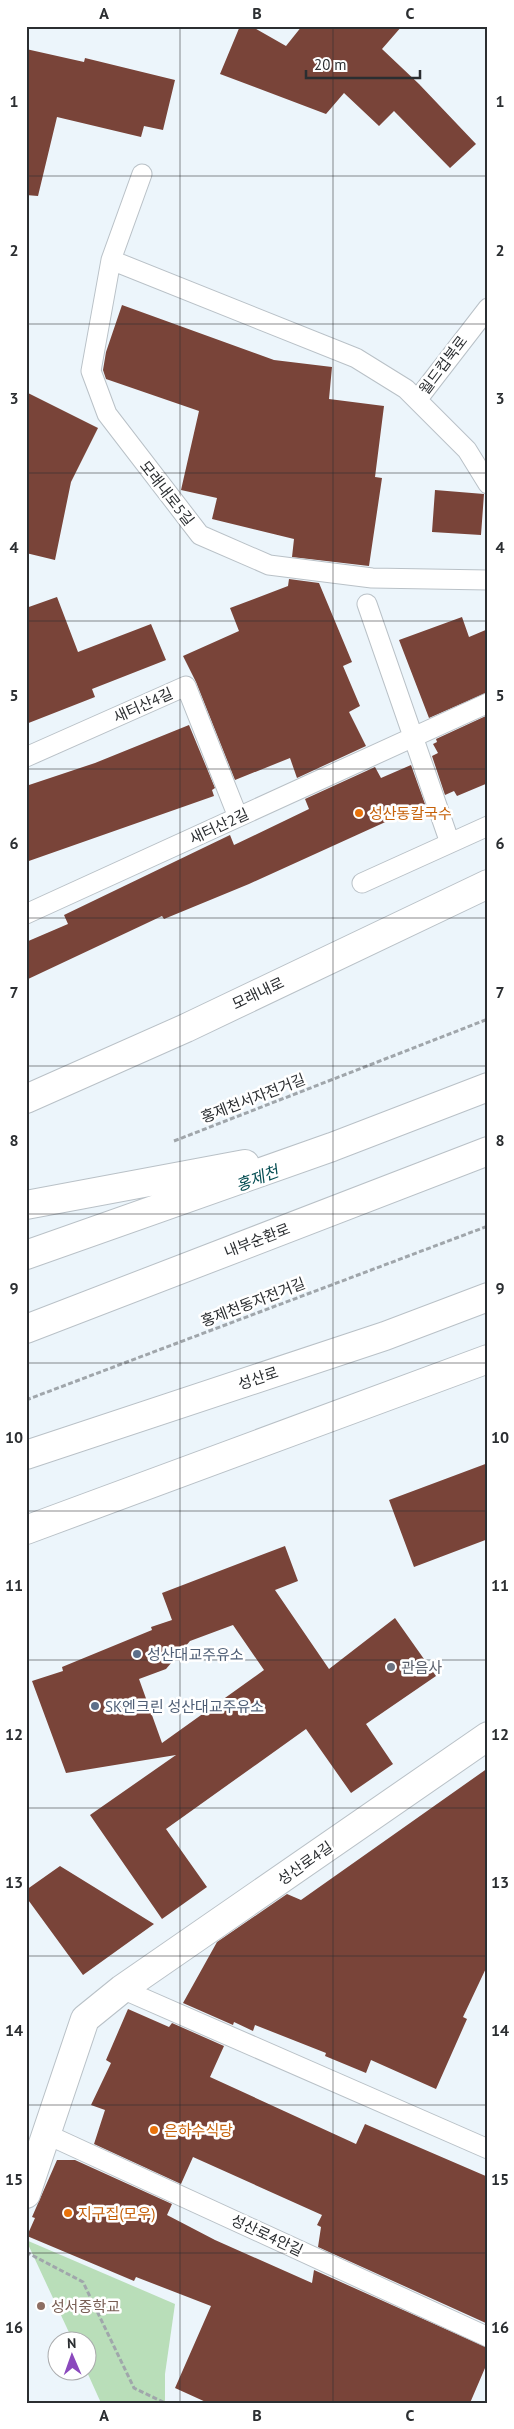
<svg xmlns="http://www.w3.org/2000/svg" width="514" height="2429" font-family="'PT Sans','Noto Sans KR',sans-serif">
<rect width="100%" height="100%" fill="#ecf5fb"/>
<path fill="#b9deb9" d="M 26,2240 L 175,2304 L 165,2374 L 165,2403 L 101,2403 L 87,2372 L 88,2342 L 73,2341 Z"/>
<path fill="#ecf5fb" d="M 458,1047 L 461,1059 L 488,1048 L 488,1184 L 26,1354 L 26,1210 Z"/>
<path fill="#794439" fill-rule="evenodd" d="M 240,26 L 251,26 L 286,46 L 302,26 L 402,26 L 382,49 L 419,84 L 476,144 L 450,168 L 394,111 L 379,126 L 344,93 L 326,114 L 220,74 Z
M 26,49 L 84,62 L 85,58 L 175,80 L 163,130 L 144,126 L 141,137 L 57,117 L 38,196 L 26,195 Z
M 122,305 L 274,360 L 332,367 L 329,399 L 384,406 L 375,477 L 382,478 L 369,566 L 292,557 L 294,539 L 212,519 L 217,498 L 181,490 L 199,411 L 106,379 L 103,370 L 106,352 Z
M 26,392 L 98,428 L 71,482 L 55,560 L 26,553 Z
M 435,490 L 484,494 L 481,535 L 432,532 Z
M 289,579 L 319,583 L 352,662 L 343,666 L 360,706 L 349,712 L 366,746 L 297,778 L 290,758 L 235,780 L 196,682 L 183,656 L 239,631 L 230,608 L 288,586 Z
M 57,597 L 78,652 L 151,624 L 166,660 L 92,689 L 95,697 L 26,724 L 26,608 Z
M 462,617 L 469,637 L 488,629 L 488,692 L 429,718 L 399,640 Z
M 488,715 L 488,783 L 457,796 L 454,791 L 445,795 L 432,756 L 438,753 L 433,744 L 437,742 L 436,739 Z
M 189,725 L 215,788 L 212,790 L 214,796 L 26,862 L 26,786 L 95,763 Z
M 411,765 L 425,804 L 249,884 L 164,919 L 162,916 L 26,980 L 26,942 L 68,924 L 64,915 L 230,835 L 234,845 L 309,809 L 305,799 L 375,767 L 381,778 Z
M 488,1463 L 488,1539 L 414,1567 L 389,1500 Z
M 285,1546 L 298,1581 L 275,1590 L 329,1669 L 395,1618 L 436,1676 L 366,1724 L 393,1764 L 351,1793 L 306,1729 L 166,1829 L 207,1887 L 162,1919 L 90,1815 L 176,1755 L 66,1773 L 32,1681 L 63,1671 L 62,1667 L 152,1630 L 151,1627 L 172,1620 L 162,1593 ZM 233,1625 L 264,1670 L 162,1743 L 139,1679 L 166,1669 L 190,1641 Z
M 488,1768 L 488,1964 L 463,2017 L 467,2019 L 436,2089 L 371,2060 L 366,2073 L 325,2056 L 326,2053 L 255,2025 L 253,2031 L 234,2022 L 233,2025 L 183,2003 L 217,1942 L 287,1894 L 301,1900 Z
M 60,1866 L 154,1924 L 83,1975 L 26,1897 L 26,1890 Z
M 128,2009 L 169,2027 L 172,2023 L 224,2046 L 210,2077 L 356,2144 L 365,2124 L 488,2177 L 488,2324 L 318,2247 L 321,2227 L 317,2225 L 322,2215 L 193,2157 L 181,2184 L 94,2144 L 105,2110 L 91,2105 L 111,2063 L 106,2060 Z
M 57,2160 L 75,2160 L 172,2204 L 167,2215 L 215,2240 L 312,2283 L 314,2270 L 488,2348 L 488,2361 L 470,2403 L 208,2403 L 175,2388 L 211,2306 L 136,2277 L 134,2281 L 27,2236 L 35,2218 L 32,2217 Z"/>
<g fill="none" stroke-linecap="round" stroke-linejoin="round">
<defs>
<path id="service" d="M 142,174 L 111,260 L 91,371 L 107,414 L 200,535 L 269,565 L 372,578 L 488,580
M 111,260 L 356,358 L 406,389 L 467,450 L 488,484
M 417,400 L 488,308
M 367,604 L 450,843
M 26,757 L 186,686 L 238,817
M 362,883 L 488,826
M 26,914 L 488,703
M 122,1989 L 488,2149
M 46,2134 L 488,2337"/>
<path id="minor" d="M 26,2194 L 85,2019 L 122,1989 L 488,1736"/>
<path id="secondary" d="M 26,1099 L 186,1028 L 488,884"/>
<path id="primary" d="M 26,1455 L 385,1336 L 488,1297
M 26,1530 L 488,1359"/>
<path id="trunk" d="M 26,1205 L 245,1164
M 26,1255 L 332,1147 L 488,1087
M 26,1329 L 488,1151"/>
</defs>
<use href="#service" stroke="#b9c1c7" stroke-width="21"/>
<use href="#minor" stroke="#b9c1c7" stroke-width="30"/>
<use href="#secondary" stroke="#b9c1c7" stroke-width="30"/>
<use href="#primary" stroke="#b9c1c7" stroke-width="30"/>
<use href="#trunk" stroke="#b9c1c7" stroke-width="30"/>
<path stroke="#a0a6ab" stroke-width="3" stroke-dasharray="5 2.5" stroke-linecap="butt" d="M 174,1141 L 488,1019
M 26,1400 L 488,1226
M 26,2252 L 83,2282 L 134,2388 L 165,2403"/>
<use href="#service" stroke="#fff" stroke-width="19"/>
<use href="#minor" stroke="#fff" stroke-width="28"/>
<use href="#secondary" stroke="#fff" stroke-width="28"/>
<use href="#primary" stroke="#fff" stroke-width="28"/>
<use href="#trunk" stroke="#fff" stroke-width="28"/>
</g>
<path fill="none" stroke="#2b2e31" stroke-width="1" stroke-opacity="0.55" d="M 180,26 L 180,2403M 333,26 L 333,2403M 26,176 L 488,176M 26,324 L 488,324M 26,473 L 488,473M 26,621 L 488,621M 26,769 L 488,769M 26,918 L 488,918M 26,1066 L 488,1066M 26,1214 L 488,1214M 26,1363 L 488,1363M 26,1511 L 488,1511M 26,1660 L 488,1660M 26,1808 L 488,1808M 26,1956 L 488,1956M 26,2105 L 488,2105M 26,2253 L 488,2253"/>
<g fill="#e8710a" stroke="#fff" stroke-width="2">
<circle cx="359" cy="813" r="5"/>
<circle cx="154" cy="2130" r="5"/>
<circle cx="68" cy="2213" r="5"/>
</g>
<g fill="#5c6f8a" stroke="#fff" stroke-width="2">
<circle cx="137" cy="1654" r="5"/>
<circle cx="95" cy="1706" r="5"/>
</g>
<circle fill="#6b7280" stroke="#fff" stroke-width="2" cx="391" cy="1667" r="5"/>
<circle fill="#8d6e63" stroke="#fff" stroke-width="2" cx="41" cy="2306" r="5"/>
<g text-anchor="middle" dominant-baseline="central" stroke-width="5" stroke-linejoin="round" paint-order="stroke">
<g font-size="15" fill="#2b2e31" stroke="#fff">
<text transform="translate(443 365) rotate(-53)">월드컵북로</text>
<text transform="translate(167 493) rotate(52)">모래내로5길</text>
<text transform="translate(143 705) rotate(-24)">새터산4길</text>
<text transform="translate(219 826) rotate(-25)">새터산2길</text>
<text transform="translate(258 993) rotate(-25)">모래내로</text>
<text transform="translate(253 1098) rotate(-21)">홍제천서자전거길</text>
<text transform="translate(257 1240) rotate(-21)">내부순환로</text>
<text transform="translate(253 1302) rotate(-21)">홍제천동자전거길</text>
<text transform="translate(258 1378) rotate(-18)">성산로</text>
<text transform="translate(305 1863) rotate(-35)">성산로4길</text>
<text transform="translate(267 2235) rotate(25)">성산로4안길</text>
</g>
<g font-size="15" fill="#c56008" stroke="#fff" text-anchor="start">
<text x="369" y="813">성산동칼국수</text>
<text x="164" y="2130">은하수식당</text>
<text x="78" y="2213">지구집(모우)</text>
</g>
<g font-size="15" fill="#4e5e75" stroke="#fff" text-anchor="start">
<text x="147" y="1654">성산대교주유소</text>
<text x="105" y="1706">SK엔크린 성산대교주유소</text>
</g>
<g font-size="15" fill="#5b616d" stroke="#fff" text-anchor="start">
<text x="401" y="1667">관음사</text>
</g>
<g font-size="15" fill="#785e54" stroke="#fff" text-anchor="start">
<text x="51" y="2306">성서중학교</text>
</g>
<g font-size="16" font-style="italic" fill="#064e53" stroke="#fff">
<text transform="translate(257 1178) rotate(-21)">홍제천</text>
</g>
</g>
<rect width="514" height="2429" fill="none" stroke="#ffffff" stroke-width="55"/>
<g transform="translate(72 2356) rotate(358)"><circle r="24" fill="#ffffff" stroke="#aaabad"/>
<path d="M0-4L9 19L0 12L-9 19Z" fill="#8b49bd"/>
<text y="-8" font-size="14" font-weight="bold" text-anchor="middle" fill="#2b2e31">N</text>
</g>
<path d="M306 70v8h114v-8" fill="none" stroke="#2b2e31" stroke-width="2.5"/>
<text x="314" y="70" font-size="15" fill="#2b2e31" stroke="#ffffff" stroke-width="4" paint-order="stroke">20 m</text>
<rect x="28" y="28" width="458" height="2374" fill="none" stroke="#2b2e31" stroke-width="2"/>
<g font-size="16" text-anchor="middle" font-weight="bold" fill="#2b2e31">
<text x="104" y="19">A</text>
<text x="257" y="19">B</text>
<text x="410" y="19">C</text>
<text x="14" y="107">1</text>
<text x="500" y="107">1</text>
<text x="14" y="256">2</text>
<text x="500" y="256">2</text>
<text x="14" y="404">3</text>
<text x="500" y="404">3</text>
<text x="14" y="553">4</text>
<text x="500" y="553">4</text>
<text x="14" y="701">5</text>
<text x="500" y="701">5</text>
<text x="14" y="849">6</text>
<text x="500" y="849">6</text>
<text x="14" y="998">7</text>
<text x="500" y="998">7</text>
<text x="14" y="1146">8</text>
<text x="500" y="1146">8</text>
<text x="14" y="1294">9</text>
<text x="500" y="1294">9</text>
<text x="14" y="1443">10</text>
<text x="500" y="1443">10</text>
<text x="14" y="1591">11</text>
<text x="500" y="1591">11</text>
<text x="14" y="1740">12</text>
<text x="500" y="1740">12</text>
<text x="14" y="1888">13</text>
<text x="500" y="1888">13</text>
<text x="14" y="2036">14</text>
<text x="500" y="2036">14</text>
<text x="14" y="2185">15</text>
<text x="500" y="2185">15</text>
<text x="14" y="2333">16</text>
<text x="500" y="2333">16</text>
<text x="104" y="2421">A</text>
<text x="257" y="2421">B</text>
<text x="410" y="2421">C</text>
</g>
</svg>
